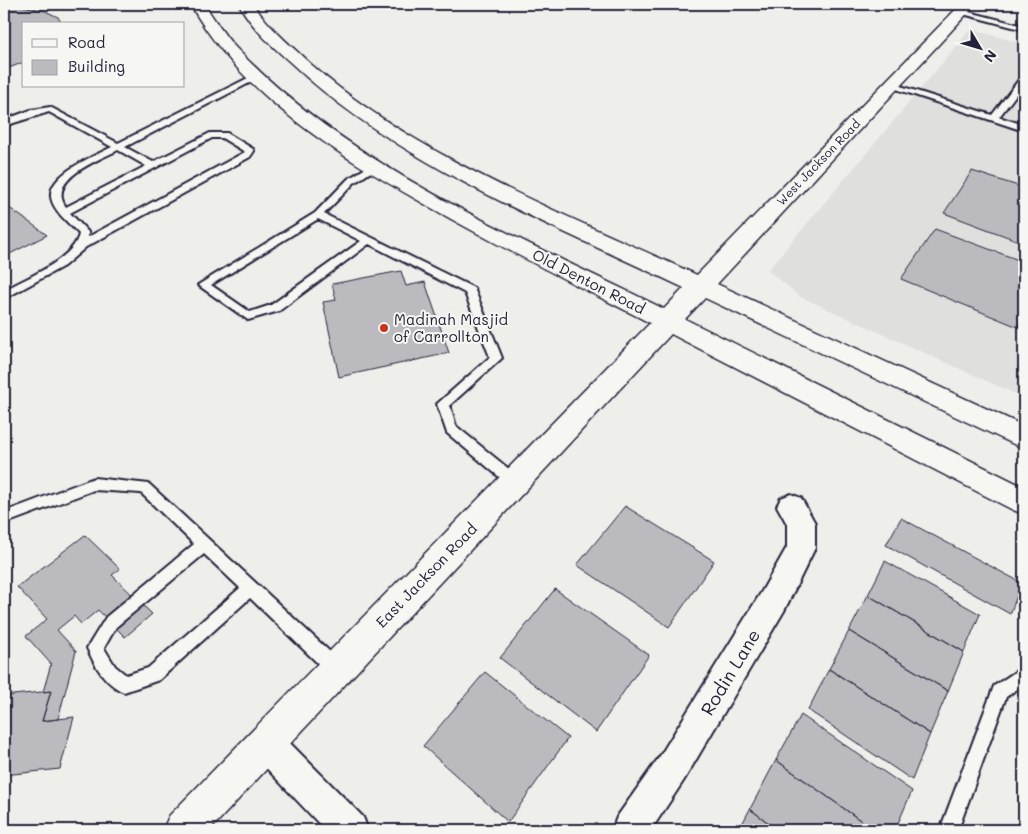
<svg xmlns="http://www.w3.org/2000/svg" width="1028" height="834" font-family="Mali,sans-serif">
<rect width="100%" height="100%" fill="#eeeeeb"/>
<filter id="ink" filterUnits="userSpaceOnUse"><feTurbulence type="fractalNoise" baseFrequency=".02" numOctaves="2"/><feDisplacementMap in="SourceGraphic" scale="10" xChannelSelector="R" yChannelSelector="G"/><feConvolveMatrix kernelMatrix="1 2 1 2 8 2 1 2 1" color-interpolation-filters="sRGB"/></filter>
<g filter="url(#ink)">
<path fill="#dfdfde" d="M 971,29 L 1024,44 L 1024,398 L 799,296 L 768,270 Z"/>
<path fill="#bbbbbf" stroke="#22223b" d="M 4,6 L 21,6 L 43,10 L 58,17 L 62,24 L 24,24 L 24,62 L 4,70 Z
M 972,171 L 1024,188 L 1024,243 L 944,213 Z
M 4,204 L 47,235 L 4,257 Z
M 935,229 L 1024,262 L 1024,314 L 1018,327 L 901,279 Z
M 401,271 L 406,286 L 425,282 L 449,353 L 339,377 L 323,302 L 336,300 L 332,284 Z
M 625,506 L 714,561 L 669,627 L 577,565 Z
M 901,518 L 1022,583 L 1010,614 L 886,545 Z
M 85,535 L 120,569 L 112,575 L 152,614 L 125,637 L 98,610 L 81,624 L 74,616 L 57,630 L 76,651 L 58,719 L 42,721 L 51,691 L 43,692 L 51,664 L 26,636 L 47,619 L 17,587 Z
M 885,561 L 980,614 L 964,652 L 868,595 Z
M 555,589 L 649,655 L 596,732 L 500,658 Z
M 868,595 L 964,652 L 948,691 L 849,631 Z
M 849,631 L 948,691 L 930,734 L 829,669 Z
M 829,669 L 930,734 L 912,780 L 808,710 Z
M 485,672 L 568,738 L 508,822 L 423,746 Z
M 51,691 L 42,721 L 74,717 L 60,769 L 4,775 L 4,696 Z
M 801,715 L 912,791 L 895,830 L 874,830 L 776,760 Z
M 776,760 L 874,830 L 778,830 L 750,809 Z
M 750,809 L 778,830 L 739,830 Z"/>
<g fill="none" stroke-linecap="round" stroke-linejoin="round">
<defs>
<path id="lane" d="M 961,10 L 1024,26 L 1024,30 L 959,13 L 959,11 Z
M 254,75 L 261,77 L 125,147 L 153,162 L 210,133 L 227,133 L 253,149 L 254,151 L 250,157 L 86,247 L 64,266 L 4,299 L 4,290 C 25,279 74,259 79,234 C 70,224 53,211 51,197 C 48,174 96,155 112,147 L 49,112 L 4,126 L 4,120 L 31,110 L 50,107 L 118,143 ZM 212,138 L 222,138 L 245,152 L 88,237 L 88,232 L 70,213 ZM 118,150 L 146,166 L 66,207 C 46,179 99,160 118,150 Z
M 1021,77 L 1024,77 L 1024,84 L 999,117 L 1024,125 L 1024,131 L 887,86 L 894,84 L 992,115 Z
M 374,163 L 377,164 L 377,168 L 354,183 L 324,214 L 474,288 L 502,358 L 450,405 L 456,426 L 520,478 L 522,482 L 520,486 L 515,488 L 510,486 L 447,433 L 437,404 L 490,357 L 465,293 L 369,244 L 279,311 L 248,320 L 198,285 L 315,213 L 348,179 ZM 318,219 L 361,241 L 271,305 L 250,312 L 211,285 Z
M 94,478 L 149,484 L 342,663 L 344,669 L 342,675 L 336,677 L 330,675 L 250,598 L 159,680 L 124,692 C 105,684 95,666 87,648 L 106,617 L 194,544 L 141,493 L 94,490 L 4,524 L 4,512 ZM 204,554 L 240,588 L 148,668 L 126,675 L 115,666 L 104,648 L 116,627 Z
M 1024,666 L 1024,684 L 1006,697 L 958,830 L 940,830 L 994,686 Z"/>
<path id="street" d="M 791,494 L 801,498 L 815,523 L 815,548 L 784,611 L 684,780 L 651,830 L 612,830 L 617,817 L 660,756 L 762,591 L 787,547 L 787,524 L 777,506 L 781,498 Z
M 266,726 L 278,731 L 363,817 L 368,830 L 325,830 L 254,755 L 249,743 L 254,731 Z"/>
<path id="secondary" d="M 190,4 L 204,4 C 214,18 223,34 235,47 C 350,168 516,236 664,309 L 684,288 C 552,225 398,164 291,63 C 272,46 251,27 239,4 L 253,4 C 267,25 287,42 305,59 C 413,157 565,214 697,275 L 961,4 L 976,4 L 717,284 L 1024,426 L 1024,449 L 705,298 L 685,319 L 1024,487 L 1024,514 L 1013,510 L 671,334 L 210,830 L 163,830 L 169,816 L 650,323 C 578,286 506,250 435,210 C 343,158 243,98 190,4 Z"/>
</defs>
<use href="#lane" stroke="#22223b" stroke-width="4"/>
<use href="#street" stroke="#22223b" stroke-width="4"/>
<use href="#secondary" stroke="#22223b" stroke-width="3"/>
<use href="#lane" fill="#f6f6f2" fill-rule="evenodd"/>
<use href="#street" fill="#f6f6f2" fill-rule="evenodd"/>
<use href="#secondary" fill="#f6f6f2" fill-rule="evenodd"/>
</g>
</g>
<circle fill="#c8321e" stroke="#f6f6f2" stroke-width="2" cx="384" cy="328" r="5"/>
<g text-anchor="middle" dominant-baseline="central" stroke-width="4" stroke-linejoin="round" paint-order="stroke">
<g font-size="12" fill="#22223b" stroke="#f6f6f2">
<text transform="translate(818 162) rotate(-46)">West Jackson Road</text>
</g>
<g font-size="15" fill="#22223b" stroke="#f6f6f2">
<text transform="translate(589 281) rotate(27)">Old Denton Road</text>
<text transform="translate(426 575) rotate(-46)">East Jackson Road</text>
</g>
<g font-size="15" fill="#22223b" stroke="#f6f6f2" text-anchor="start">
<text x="394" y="319">Madinah Masjid<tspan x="394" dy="17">of Carrollton</tspan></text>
</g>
<g font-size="18" fill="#22223b" stroke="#f6f6f2">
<text transform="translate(730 672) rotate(-59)">Rodin Lane</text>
</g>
</g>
<rect width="1028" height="834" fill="none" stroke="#f6f6f2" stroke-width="20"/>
<rect x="10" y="10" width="1008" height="814" fill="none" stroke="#22223b" stroke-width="2" filter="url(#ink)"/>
<rect x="22" y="22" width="162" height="65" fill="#f6f6f2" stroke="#a1a1a9"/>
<rect x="32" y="39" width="25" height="8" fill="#f6f6f2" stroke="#a1a1a9"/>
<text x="68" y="48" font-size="15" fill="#22223b">Road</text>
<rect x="32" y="60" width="25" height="15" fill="#bbbbbf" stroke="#a1a1a9"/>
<text x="68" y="72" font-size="15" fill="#22223b">Building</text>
<g transform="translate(980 48) rotate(128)" stroke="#f6f6f2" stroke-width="4" paint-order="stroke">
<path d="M0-4L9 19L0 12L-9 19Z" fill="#22223b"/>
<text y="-8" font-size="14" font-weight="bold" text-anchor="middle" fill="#22223b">N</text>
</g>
</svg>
